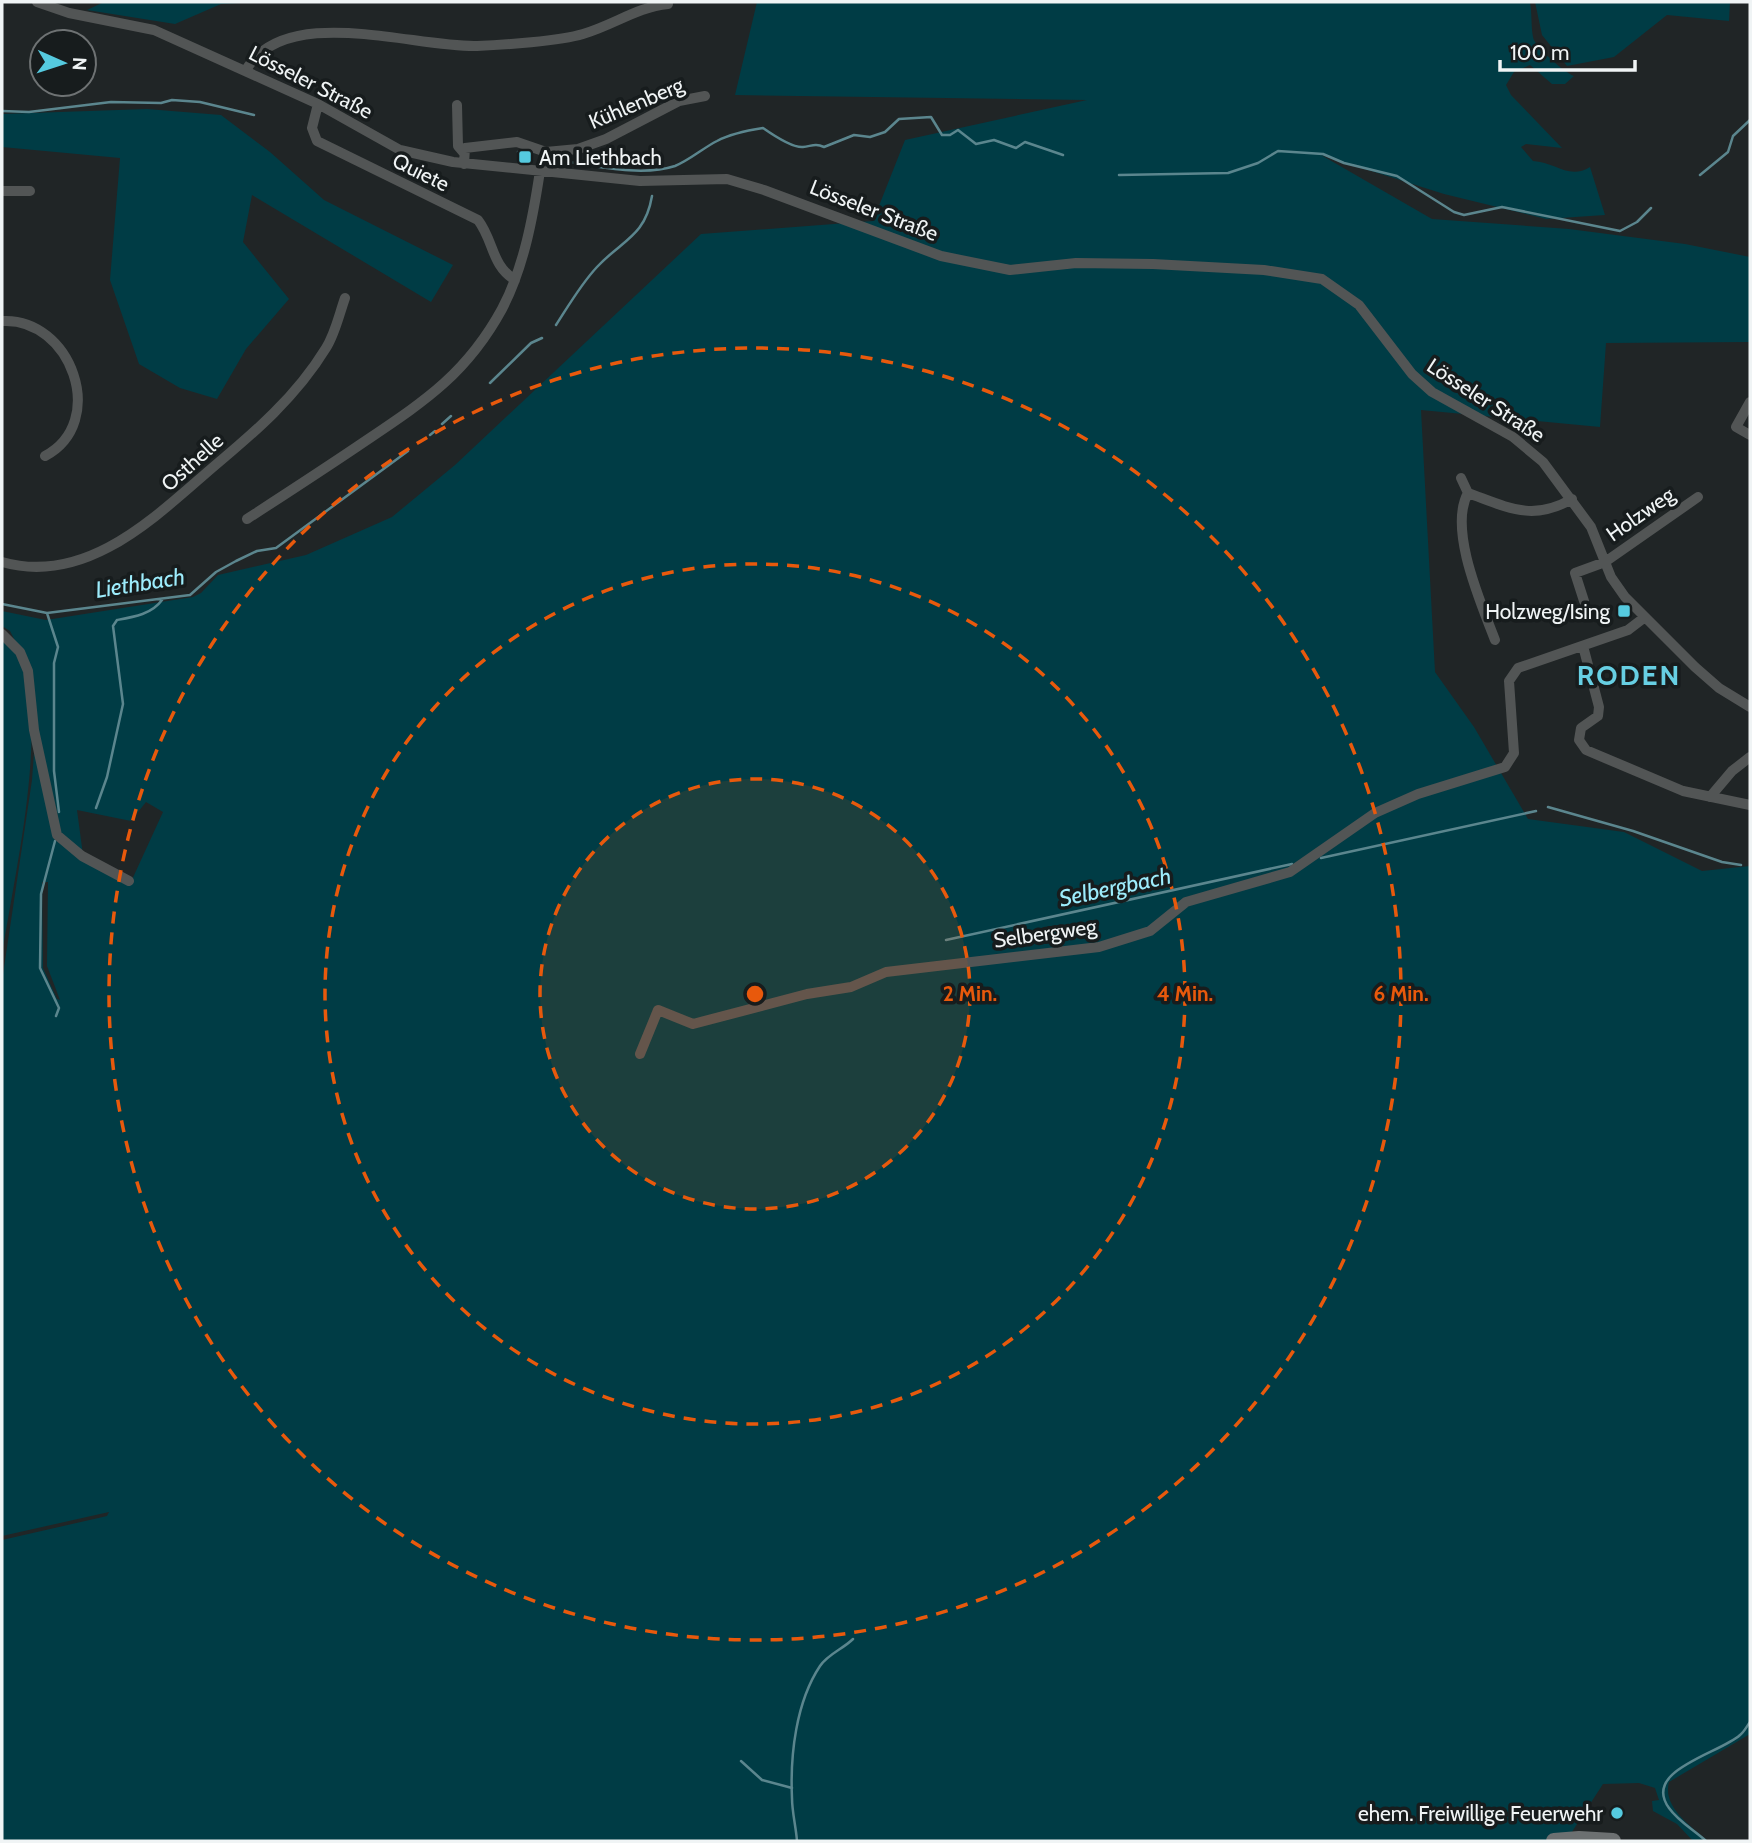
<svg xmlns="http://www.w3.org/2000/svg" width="1752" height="1843" font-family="Cabin,sans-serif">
<rect width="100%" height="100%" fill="#202526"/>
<path fill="#003c45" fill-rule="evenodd" d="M 104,2 L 255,2 L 221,4 L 175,24 L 87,10 Z
M 757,2 L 1530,2 C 1532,13 1531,26 1533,37 C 1534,46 1565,73 1574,76 L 1565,84 L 1552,84 L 1530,65 L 1514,72 L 1506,85 L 1511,95 L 1562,148 L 1526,144 L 1521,147 L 1533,161 C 1555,162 1569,180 1590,167 L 1605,215 L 1546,219 L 1444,194 L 1321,155 L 1432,219 L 1569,229 L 1685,244 L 1750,257 L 1750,342 L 1606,343 L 1600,427 L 1421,410 L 1435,672 L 1474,727 L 1528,819 L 1624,832 L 1702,871 L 1750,866 L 1750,1734 L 1669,1782 C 1662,1807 1691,1826 1708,1841 L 1693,1841 L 1677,1824 L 1653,1811 L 1652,1801 L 1659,1800 L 1655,1788 L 1639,1783 L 1603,1784 L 1568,1838 L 1548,1841 L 2,1841 L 2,1540 L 107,1516 L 109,1512 L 2,1536 L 2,981 L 32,780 L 35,740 L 54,835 L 80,859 L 130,884 L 163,812 L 146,802 L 131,821 L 77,810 L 83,855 L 59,834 L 36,728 L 30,670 L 10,631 L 2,626 L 2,611 L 46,620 L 193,597 L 201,593 L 218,575 L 306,555 L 392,517 L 455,465 L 701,234 L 873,221 L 905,140 L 1087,100 L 735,95 ZM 42,882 L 48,882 L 47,966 L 60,1000 L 57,999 L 43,968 Z
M 1535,2 L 1730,2 L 1729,21 L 1667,15 L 1614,57 L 1567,66 L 1542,35 Z
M 147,109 L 221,115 L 270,152 L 324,200 L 453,265 L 431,302 L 252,195 L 243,242 L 289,299 L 246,349 L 217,399 L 180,388 L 139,364 L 110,280 L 120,158 L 2,147 L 2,114 Z
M 2,637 C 12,648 21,657 25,672 C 45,747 14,876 2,955 Z"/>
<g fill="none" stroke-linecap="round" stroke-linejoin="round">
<path stroke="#5b868e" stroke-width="2.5" d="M 2,111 L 29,112 L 111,102 L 161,103 L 172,100 L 200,102 L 254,115
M 518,152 L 532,153
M 563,161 C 597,166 641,177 675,166 C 690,160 703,148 717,141 C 730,134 750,130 763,128 C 773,135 792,148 803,147 C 812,146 815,143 824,147 L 854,135 L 870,137 L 885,132 L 899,119 L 931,117 L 942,135 L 950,135 L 958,130 L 976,144 L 994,140 L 1016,148 L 1025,142 L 1063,155
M 1119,175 L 1228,173 L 1258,163 L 1278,151 L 1323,154 L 1344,163 L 1397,176 L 1454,212 L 1464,215 L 1502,207 L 1620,231 L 1637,222 L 1651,208
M 1700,175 L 1728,152 L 1733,136 L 1750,120
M 556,325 C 569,305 581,284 597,267 C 622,240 645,237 652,196
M 490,383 L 531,343 L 542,338
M 442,424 L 451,416
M 430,435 L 435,431
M 2,604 L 47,613 L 190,595 L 216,572 L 236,561 L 257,551 L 276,548 L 408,451
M 47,613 L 58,647 L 54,663 L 54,771 L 59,812
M 1548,807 L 1633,831 L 1722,862 L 1741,865
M 96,808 L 107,777 L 123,704 L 113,626 L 117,620 C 134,617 152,614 162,600
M 55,841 L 41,894 L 40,968 L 59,1008 L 56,1016
M 1321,858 L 1536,811
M 946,940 L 1292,864
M 741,1761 L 762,1780 L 792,1788
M 797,1841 C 796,1827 792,1812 792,1798 C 790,1755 796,1702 820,1666 C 828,1654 843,1649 853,1639
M 1706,1841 C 1695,1831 1678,1821 1669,1808 C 1641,1770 1721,1753 1740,1735 C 1744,1732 1747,1726 1750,1722"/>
<path stroke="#525555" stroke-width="10" d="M 37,2 L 69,13 L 154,30 L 318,104 L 400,150 L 453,162 L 640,181 L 727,179 L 764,190 L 941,256 L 1010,270 L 1076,263 L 1153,264 L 1264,270 L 1322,279 L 1359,305 L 1412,374 L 1432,392 L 1513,437 L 1543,462 L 1591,527 L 1611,577 L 1625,597 L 1695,667 L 1719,688 L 1750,707
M 246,70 C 286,2 414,48 477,46 C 503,45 560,41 583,34 C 614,25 637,7 668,4
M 318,104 L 312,128 L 317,141 L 478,220 C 494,241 491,265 515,280
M 457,105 L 458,146 L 464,153
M 464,164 L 465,148 L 517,142 L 546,152 L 578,149 L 606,139 L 679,101 L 705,96
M 2,191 L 30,191
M 2,321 C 71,317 109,422 45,456
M 1750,402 L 1736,427 L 1750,435
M 1461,478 L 1468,493 C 1507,507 1532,522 1572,499
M 1468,493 C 1448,529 1481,603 1495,640
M 247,519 C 284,495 321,471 358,446 C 420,404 465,377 502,309 C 524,267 533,217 540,171
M 2,562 C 86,586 154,518 212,468 C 255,432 296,397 326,348 C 335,334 339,315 345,298
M 1584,601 L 1575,573 L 1605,562 L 1698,497
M 2,634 L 20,652 L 28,671 L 34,730 L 57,835 L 82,856 L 129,881
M 1583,646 L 1599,707 L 1598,716 L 1581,728 L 1579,740 L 1586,750 L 1683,791 L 1750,805
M 1710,797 L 1732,771 L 1750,757
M 640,1054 L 658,1010 L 693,1024 L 807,994 L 851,987 L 886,972 L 1099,947 L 1150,931 L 1186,902 L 1290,872 L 1375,813 L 1418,794 L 1505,767 L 1514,753 L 1509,681 L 1518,668 L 1628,630 L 1645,617"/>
<path stroke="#6c7071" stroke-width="16" d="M 1554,1841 L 1579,1839 L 1613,1841"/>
</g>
<circle cx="755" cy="994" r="215" fill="#e8590c" fill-opacity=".12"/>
<g fill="none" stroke="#e8590c" stroke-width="3.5" stroke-dasharray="12 9">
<circle cx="755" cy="994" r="215"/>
<circle cx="755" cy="994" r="430"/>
<circle cx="755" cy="994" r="646"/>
</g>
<g fill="#55cadf" stroke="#171c1d" stroke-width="2.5">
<rect x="518" y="150" width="14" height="14" rx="3.5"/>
<rect x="1617" y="604" width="14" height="14" rx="3.5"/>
<circle cx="1617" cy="1813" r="7"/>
</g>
<g text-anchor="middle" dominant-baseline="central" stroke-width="7" stroke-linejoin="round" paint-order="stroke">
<g font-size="21" fill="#f0f4f5" stroke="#171c1d">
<text transform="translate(311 82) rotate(27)">Lösseler Straße</text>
<text transform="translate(636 103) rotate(-23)">Kühlenberg</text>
<text transform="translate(421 172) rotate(26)">Quiete</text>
<text transform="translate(874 210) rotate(21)">Lösseler Straße</text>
<text transform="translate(1486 400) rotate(33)">Lösseler Straße</text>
<text transform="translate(192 462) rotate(-42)">Osthelle</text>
<text transform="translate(1640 514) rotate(-35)">Holzweg</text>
<text transform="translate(1045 933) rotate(-8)">Selbergweg</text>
</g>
<g font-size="21" fill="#f0f4f5" stroke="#171c1d" text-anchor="end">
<text x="539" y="157" text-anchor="start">Am Liethbach</text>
<text x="1610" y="611">Holzweg/Ising</text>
<text x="1603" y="1813">ehem. Freiwillige Feuerwehr</text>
</g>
<g font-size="23" font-style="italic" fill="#9decfc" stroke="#171c1d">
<text transform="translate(140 583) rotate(-9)">Liethbach</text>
<text transform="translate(1115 887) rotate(-12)">Selbergbach</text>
</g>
<g font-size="28" font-weight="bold" letter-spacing="2" fill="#67cfe3" stroke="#171c1d">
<text x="1629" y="675">RODEN</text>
</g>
</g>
<circle cx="755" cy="994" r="10" fill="#e8590c" stroke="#171c1d" stroke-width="3.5"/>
<g font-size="21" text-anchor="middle" font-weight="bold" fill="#e8590c" stroke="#171c1d" stroke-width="7" stroke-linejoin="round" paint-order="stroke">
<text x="970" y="1001">2 Min.</text>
<text x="1185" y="1001">4 Min.</text>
<text x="1401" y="1001">6 Min.</text>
</g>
<rect width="1752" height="1843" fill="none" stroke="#f0f4f5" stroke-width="7"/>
<g transform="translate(63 63) rotate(93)"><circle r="33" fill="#171c1d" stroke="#6e7273" stroke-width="2"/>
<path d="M0-5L12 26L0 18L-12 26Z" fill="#55cadf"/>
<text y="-10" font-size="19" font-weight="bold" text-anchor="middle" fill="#f0f4f5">N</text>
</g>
<path d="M1500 60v10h135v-10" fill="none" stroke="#f0f4f5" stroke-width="3.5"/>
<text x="1510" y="60" font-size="21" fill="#f0f4f5" stroke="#171c1d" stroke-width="5" paint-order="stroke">100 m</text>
</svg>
